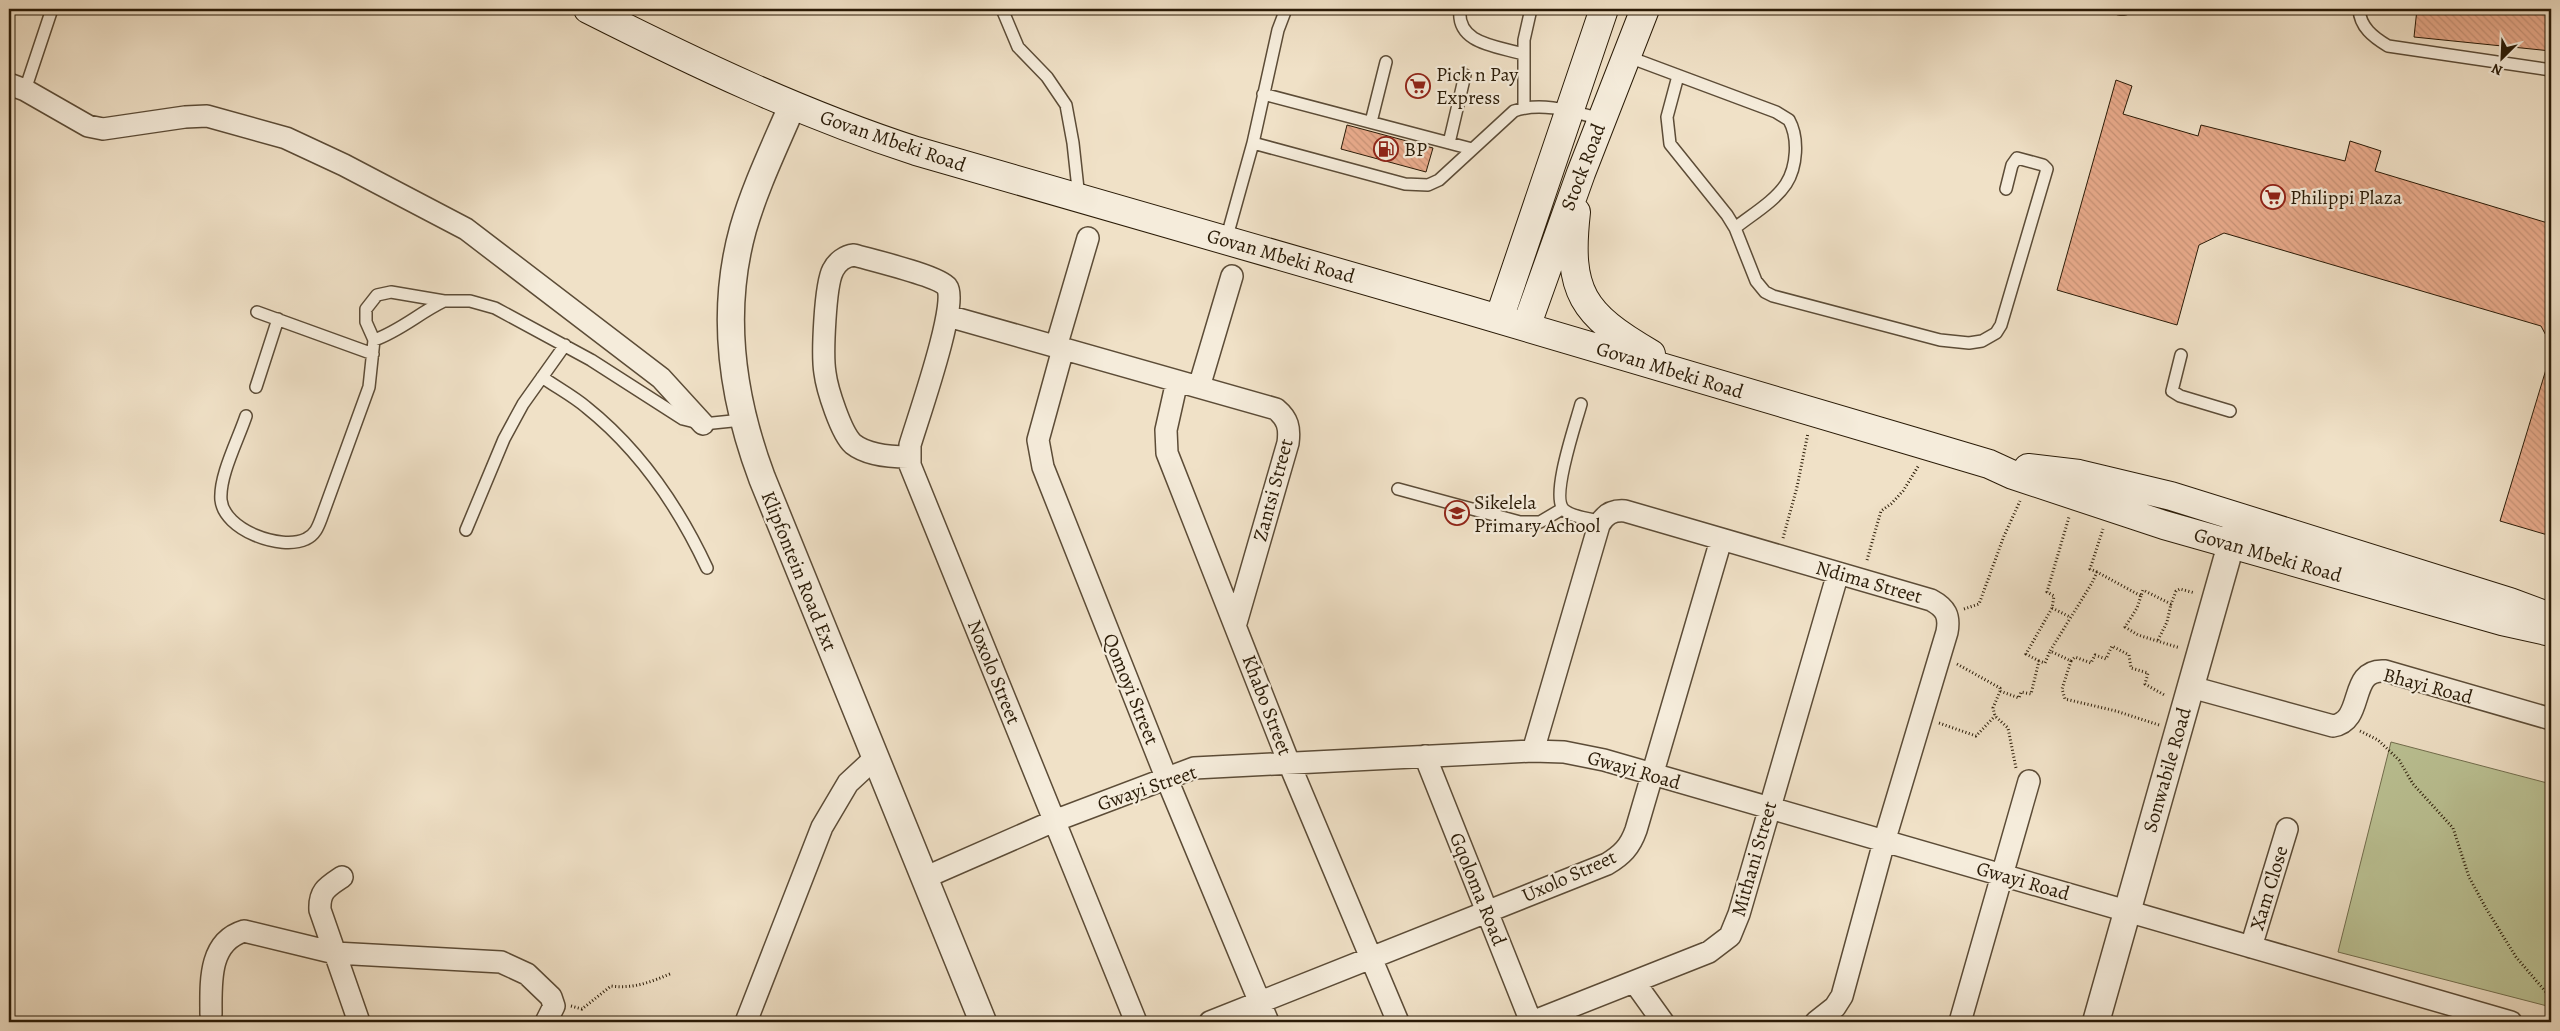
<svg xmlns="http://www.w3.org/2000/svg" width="2560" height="1031" font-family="Alegreya,serif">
<defs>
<pattern id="building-back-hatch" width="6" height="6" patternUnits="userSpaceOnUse" patternTransform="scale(1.25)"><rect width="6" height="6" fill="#e8aa8b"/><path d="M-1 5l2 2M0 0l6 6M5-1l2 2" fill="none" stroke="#c79276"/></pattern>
</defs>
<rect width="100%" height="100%" fill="#f0e1c7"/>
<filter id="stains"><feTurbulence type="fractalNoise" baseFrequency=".004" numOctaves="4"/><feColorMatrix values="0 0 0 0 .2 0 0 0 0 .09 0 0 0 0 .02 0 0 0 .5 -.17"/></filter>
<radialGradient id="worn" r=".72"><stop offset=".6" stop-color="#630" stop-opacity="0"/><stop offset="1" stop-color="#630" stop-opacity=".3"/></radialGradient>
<path fill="#bbc294" stroke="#726e4e" d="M 2391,742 L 2551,784 L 2551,1007 L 2338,952 Z"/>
<path fill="url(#building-back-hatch)" stroke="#2a1b07" d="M 2417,9 L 2551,9 L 2551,51 L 2414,37 Z
M 2116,80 L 2132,86 L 2123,114 L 2198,136 L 2201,125 L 2345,161 L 2350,141 L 2381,151 L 2375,171 L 2551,224 L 2551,345 L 2541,326 L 2224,233 L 2199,245 L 2177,325 L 2057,290 Z
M 1347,125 L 1433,148 L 1426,172 L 1341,149 Z
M 2551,353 L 2551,536 L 2500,521 Z"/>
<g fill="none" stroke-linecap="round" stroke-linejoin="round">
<defs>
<path id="service" d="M 1002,9 L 1018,47 L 1047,77 L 1066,105 L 1073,143 L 1079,198
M 1460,9 C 1456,44 1497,46 1523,54
M 2120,9 L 2124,9
M 2359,9 C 2360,27 2373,37 2388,46 L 2551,70
M 1626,56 L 1776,112 L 1789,120 C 1799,138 1797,167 1786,184 C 1774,202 1751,215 1735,228
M 1678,76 L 1667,117 L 1670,144 L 1727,215 L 1735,228 L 1756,281 L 1765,292 L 1773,296 L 1940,340 L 1969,343 L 1982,341 L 1996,333 L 2001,325 L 2047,169 L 2043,165 L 2017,158 L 2012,165 L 2006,189
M 25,90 L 52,9
M 1263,94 L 1472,149
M 1524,107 L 1524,40 L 1531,9
M 1371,122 L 1386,62
M 1253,143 L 1278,30 L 1286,9
M 1449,143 L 1465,75
M 1226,240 L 1253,143 L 1405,184 L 1428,185 L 1439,180 L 1514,111 C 1542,101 1574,112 1601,119
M 257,312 L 373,354
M 374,340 C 400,331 419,313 444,301
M 2181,355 L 2172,391 L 2180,396 L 2230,411
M 542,377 C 556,387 573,396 586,407 C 640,450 678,506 707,568
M 256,387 L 278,319
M 1581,404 C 1576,423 1550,497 1564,510 C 1572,517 1590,519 1601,521
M 246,416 C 238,440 219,476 221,500 C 224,530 281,551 306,539 C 315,535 318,527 321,519 L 369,387 L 374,340 L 366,322 L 366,309 L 377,295 L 391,292 L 444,301 L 470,301 L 495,308 L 591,360 L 683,419 L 703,424 L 742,420
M 1398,489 L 1520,522 L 1540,522 L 1562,509
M 466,530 L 504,439 L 523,404 L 565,345"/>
<path id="minor" d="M 9,84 L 25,90 L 88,126 L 103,129 L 185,117 L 207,116 L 286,138 L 344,165 L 466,229 L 661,378 L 703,424
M 948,316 L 1276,409 C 1288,419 1290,428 1288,443 L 1236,623
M 1056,347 L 1088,238
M 1063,349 L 1038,440 L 1043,467 L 1166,777 L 1268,1022
M 1177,381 L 1166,430 L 1167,453 L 1289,763 L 1398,1022
M 1199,387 L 1232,276
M 908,457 C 891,457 867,455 853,444 C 841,433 827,389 825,373 C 822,355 825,285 833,270 C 837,262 845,256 854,255 C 871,260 939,276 947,287 C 959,302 917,421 910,445 L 910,465 L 1136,1022
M 2191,687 L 2333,726 C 2366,721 2347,668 2385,671 L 2551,719
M 1533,751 L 1599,525 C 1605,514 1613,510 1625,511 L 1931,600 C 1946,608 1950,616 1947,632 L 1884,842 L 1842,996 L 1835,1007 L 1816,1022
M 1425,756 L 1531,1022
M 342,877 C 327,887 319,891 320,910 L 359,1022
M 924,878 L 1054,821 L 1194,768 L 1533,751 L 1564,752 L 1604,760 L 2511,1022
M 2251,947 L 2287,829
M 1635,983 L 1663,1022
M 211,1014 C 211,983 208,942 244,931 L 335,953 L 501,962 L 527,974 L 551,997 L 554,1006 L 546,1022
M 746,1022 L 822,827 L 848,783 L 875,758
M 1210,1022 L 1607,864 C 1622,855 1630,847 1636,830 L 1721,540
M 1532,1022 L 1709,952 L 1730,936 L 1739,914 L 1838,573
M 1960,1022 L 2029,781"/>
<path id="tertiary" d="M 792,106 C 775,146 755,187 743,229 C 720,312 732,398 762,478 L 983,1022
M 2096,1022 L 2237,523"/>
<path id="secondary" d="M 588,9 C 695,63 802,114 916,151 L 1468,310 L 1915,442 L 1989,464 L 2013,475 L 2164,525 L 2502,621 L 2551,632
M 1576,212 C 1567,292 1582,314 1651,354
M 1499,319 L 1604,9
M 1526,327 L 1581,173 L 1645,9
M 2028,468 L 2079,474 L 2171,496 L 2510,602 L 2550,617"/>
</defs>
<use href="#service" stroke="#5c4c37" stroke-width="14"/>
<use href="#minor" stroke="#5c4c37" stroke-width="24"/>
<use href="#tertiary" stroke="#5c4c37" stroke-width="29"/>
<use href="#secondary" stroke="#2a1b07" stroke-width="30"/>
<path stroke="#2a1b07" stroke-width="3" stroke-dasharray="1 2.5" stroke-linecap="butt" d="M 1783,538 L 1797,487 L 1808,433
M 1867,560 L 1881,511 L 1891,504 L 1903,491 L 1919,465
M 2097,572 L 2090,569 L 2103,529
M 2141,596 L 2137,608 L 2125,627 L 2138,635 L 2180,648
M 2052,608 L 2070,617
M 1964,609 L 1979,604 L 2004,536 L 2020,501
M 2158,640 L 2167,622 L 2171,604
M 2039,661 L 2026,654 L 2052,608 L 2054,596 L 2047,592 L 2069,517
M 2071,661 L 2075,657 L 2091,663 L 2095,655 L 2106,659 L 2112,646 L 2129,655 L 2131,668 L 2148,673 L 2145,684 L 2166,696
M 1957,664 L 2000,688 L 2000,691 L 2019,698 L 2021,692 L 2031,694 L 2039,661 L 2045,663 L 2050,651
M 2000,691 L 1993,708 L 1995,716 L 2008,728 L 2016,768
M 1939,723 L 1976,736 L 1995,716
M 2159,725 L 2116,711 L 2065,699 L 2062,689 L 2071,661 L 2050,651 L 2092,583 L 2097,572 L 2141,596 L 2143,590 L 2171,604 L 2176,591 L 2180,589 L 2195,593
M 2360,731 L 2378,740 L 2399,760 L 2413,784 L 2453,828 L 2469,877 L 2487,910 L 2516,957 L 2551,998
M 571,1006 L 582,1009 L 611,986 C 634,989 651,982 672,973"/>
<use href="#service" stroke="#f5ecdb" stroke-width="11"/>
<use href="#minor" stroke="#f5ecdb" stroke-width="21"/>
<use href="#tertiary" stroke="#f5ecdb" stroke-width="26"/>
<use href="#secondary" stroke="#f5ecdb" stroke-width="28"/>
</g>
<defs>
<symbol id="supermarket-ring" viewBox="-11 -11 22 22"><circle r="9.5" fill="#f5ecdb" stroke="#8f2418" stroke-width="1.5"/><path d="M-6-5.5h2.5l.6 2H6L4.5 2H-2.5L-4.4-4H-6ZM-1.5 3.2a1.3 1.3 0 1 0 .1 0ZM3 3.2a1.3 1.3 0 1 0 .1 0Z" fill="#8f2418"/></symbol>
<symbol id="fuel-ring" viewBox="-11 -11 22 22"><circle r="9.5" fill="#f5ecdb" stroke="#8f2418" stroke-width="1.5"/><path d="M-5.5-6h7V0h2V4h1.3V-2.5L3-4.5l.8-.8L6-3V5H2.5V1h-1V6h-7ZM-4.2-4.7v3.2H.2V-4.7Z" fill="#8f2418"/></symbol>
<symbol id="school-ring" viewBox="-11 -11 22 22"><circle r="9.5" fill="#f5ecdb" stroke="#8f2418" stroke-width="1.5"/><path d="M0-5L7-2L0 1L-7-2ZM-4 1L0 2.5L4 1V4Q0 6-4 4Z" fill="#8f2418"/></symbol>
</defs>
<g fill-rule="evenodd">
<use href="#supermarket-ring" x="1404" y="72" width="28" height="28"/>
<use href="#fuel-ring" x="1372" y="135" width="28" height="28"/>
<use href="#supermarket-ring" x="2259" y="183" width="28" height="28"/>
<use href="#school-ring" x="1443" y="499" width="28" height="28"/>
</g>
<g text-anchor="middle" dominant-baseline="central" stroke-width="4.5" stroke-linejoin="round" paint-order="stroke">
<g font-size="20" fill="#2a1b07" stroke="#f5ecdb" text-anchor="start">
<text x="1436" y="74">Pick n Pay<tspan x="1436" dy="23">Express</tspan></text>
<text x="1404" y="149">BP</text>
<text x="2290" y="197">Philippi Plaza</text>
<text x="1474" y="502">Sikelela<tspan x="1474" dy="23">Primary Achool</tspan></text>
</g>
<g font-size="20" fill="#2a1b07" stroke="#f5ecdb">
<text transform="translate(893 141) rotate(19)">Govan Mbeki Road</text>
<text transform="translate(1583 167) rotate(-69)">Stock Road</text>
<text transform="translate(1281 256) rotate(16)">Govan Mbeki Road</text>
<text transform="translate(1670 370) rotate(17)">Govan Mbeki Road</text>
<text transform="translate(1273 490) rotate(-75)">Zantsi Street</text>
<text transform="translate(2268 555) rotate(16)">Govan Mbeki Road</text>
<text transform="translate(799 571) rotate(68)">Klipfontein Road Ext</text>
<text transform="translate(1869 582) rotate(16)">Ndima Street</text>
<text transform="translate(994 672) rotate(68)">Noxolo Street</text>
<text transform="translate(2428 686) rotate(15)">Bhayi Road</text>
<text transform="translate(1131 689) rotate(68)">Qomoyi Street</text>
<text transform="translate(1267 705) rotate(69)">Khabo Street</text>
<text transform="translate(1634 770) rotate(16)">Gwayi Road</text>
<text transform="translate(2167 770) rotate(-74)">Sonwabile Road</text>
<text transform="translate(1147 788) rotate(-19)">Gwayi Street</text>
<text transform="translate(1754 859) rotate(-74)">Mithani Street</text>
<text transform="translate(1569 876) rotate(-24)">Uxolo Street</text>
<text transform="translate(2023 881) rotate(16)">Gwayi Road</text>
<text transform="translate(2269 888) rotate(-73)">Xam Close</text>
<text transform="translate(1478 889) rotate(68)">Gqoloma Road</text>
</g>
</g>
<rect width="2560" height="1031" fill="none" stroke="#f0e1c7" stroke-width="30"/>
<rect x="10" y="10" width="2540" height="1011" fill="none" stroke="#2a1b07" stroke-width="2.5"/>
<rect x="15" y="15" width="2530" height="1001" fill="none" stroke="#2a1b07"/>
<g transform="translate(2502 58) rotate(204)" stroke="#f5ecdb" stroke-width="4" paint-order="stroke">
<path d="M0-4L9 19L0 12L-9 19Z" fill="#2a1b07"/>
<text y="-8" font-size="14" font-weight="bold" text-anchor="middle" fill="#2a1b07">N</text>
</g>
<rect width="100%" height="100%" filter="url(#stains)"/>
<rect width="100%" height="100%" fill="url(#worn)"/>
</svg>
